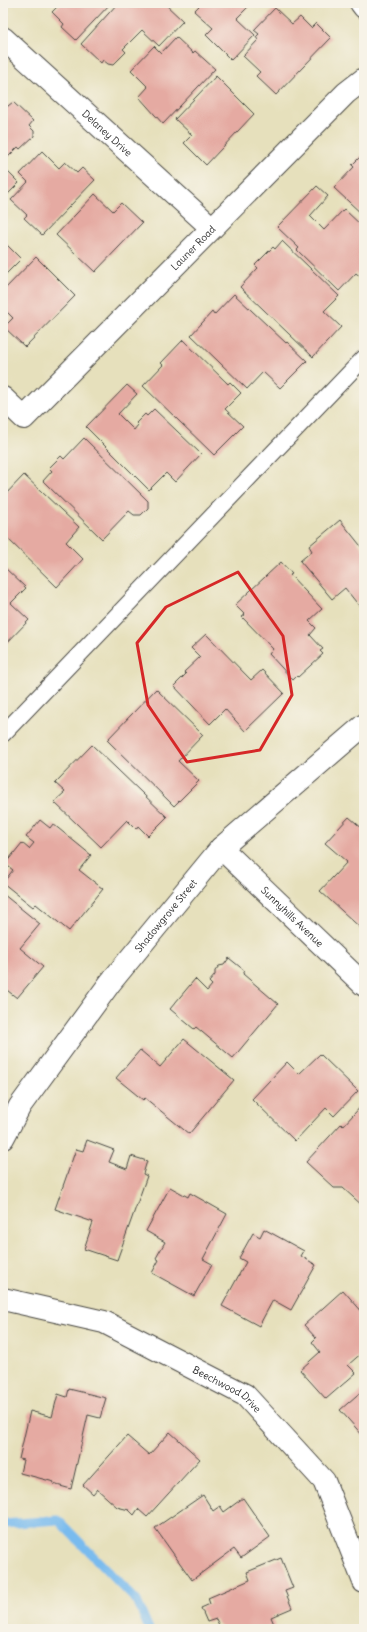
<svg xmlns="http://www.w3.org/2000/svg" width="367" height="1632" font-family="Delius,sans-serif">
<rect width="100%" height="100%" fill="#f7f3e8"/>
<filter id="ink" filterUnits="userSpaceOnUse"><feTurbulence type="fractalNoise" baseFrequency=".025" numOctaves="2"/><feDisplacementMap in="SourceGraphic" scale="8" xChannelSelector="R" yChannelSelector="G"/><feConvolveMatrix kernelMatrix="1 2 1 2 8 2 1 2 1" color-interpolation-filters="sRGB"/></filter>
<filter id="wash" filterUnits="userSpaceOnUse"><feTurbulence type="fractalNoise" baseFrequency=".012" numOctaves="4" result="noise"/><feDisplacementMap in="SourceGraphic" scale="16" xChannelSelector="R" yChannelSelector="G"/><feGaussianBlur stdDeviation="0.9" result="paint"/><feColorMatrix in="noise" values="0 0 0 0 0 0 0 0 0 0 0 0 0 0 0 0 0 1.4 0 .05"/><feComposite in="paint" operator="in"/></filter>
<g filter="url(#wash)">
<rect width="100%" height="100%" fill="#e6e0bc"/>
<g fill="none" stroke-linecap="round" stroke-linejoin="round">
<path stroke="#79bbee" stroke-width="9" d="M 3,1524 L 58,1520 L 137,1601 L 149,1629"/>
</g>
<g id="blocks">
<path fill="#e5aaa2" d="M 61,3 L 111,3 L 76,40 L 62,27 L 64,24 L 52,12 Z
M 118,3 L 164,3 L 183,21 L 159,46 L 142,30 L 123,49 L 126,52 L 113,65 L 108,64 L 103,60 L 101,63 L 81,44 Z
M 202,3 L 252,3 L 237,18 L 255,35 L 231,60 L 206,35 L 213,28 L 194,11 Z
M 275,8 L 292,24 L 300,17 L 311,28 L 316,23 L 331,38 L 276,95 L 256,76 L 260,72 L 243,56 L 258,40 L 256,37 L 259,34 L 254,30 Z
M 176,37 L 193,53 L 195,51 L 215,69 L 163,124 L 139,97 L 148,87 L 131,70 L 154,46 L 161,53 Z
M 216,76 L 254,114 L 206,165 L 184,143 L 192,135 L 175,119 Z
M 13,102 L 33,121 L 29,126 L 34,131 L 34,136 L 20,149 L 18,147 L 3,162 L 3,110 Z
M 42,151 L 59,168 L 65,162 L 77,173 L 82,168 L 95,180 L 42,235 L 24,218 L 27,215 L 11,200 L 28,182 L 20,174 Z
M 364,153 L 364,216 L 334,188 L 354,167 L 352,165 Z
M 3,167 L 19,183 L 3,199 Z
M 317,186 L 328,196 L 310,216 L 324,230 L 344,209 L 364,228 L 364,280 L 356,273 L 339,291 L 297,250 L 299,248 L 277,227 Z
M 95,194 L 113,211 L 121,203 L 142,223 L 95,272 L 56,235 Z
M 3,241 L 21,259 L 3,277 Z
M 282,241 L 339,296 L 324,311 L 341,327 L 313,357 L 240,287 L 258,268 L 255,265 L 273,247 L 275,249 Z
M 36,257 L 75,296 L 25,347 L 4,327 L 13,318 L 3,308 L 3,291 Z
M 234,294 L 286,343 L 287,342 L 307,361 L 280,388 L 263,372 L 247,389 L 191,335 L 212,312 L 214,315 Z
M 183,340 L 228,384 L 230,382 L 241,393 L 225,409 L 243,426 L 214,455 L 143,386 L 163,365 L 161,363 Z
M 127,385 L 137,394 L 118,414 L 134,430 L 138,425 L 136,423 L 145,414 L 147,416 L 154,409 L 201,454 L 175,482 L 166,473 L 149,490 L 86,427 Z
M 84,438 L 148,501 L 148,508 L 141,515 L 134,515 L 129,511 L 102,539 L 43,481 L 52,471 L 49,468 L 61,456 L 64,459 Z
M 24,475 L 79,527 L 66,542 L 83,559 L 57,587 L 3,534 L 3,502 L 6,499 L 3,497 Z
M 340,520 L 364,550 L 364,604 L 360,607 L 345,588 L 332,599 L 300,561 L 312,551 L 309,546 Z
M 281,562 L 292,574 L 290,575 L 322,609 L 309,621 L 316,628 L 310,635 L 323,649 L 320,651 L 323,654 L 298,677 L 297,676 L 293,680 L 269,654 L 273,649 L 242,617 L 245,615 L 235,605 Z
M 3,566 L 26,588 L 11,603 L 29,620 L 3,647 Z
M 206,634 L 251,680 L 262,670 L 284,693 L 245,731 L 225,709 L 210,724 L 174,686 L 186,674 L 184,672 L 200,657 L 191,648 Z
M 156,689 L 203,735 L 178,761 L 199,781 L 174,806 L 107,740 Z
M 92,745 L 167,817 L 148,836 L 138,826 L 136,829 L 127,820 L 101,847 L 54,802 L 65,792 L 55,783 Z
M 349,817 L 364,830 L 364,931 L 320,891 L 347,862 L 325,843 Z
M 40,820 L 50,828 L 53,824 L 91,855 L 79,870 L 103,889 L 69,931 L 36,904 L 33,907 L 3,883 L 13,870 L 5,864 L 22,843 L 29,849 L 34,843 L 26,837 Z
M 3,894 L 40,924 L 20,948 L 43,967 L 17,998 L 3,987 Z
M 229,958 L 245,971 L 243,974 L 278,1004 L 233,1058 L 196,1027 L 194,1029 L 170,1009 L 195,979 L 207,991 L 212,985 L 209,982 L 215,975 L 215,971 L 219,966 L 224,965 Z
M 184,1039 L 234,1080 L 189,1134 L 145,1098 L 143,1100 L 116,1078 L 140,1050 L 160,1067 Z
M 320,1054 L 358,1091 L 334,1116 L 326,1108 L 295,1141 L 252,1099 L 287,1062 L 299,1074 Z
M 364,1103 L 364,1207 L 343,1188 L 334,1188 L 306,1162 L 341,1124 L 343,1126 Z
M 87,1140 L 114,1150 L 109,1162 L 127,1169 L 131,1156 L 147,1161 L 143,1174 L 147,1176 L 117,1260 L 84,1249 L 93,1222 L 55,1209 L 76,1149 L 83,1151 Z
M 170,1187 L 188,1197 L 190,1193 L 227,1214 L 203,1259 L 212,1264 L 194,1296 L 152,1273 L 159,1260 L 156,1258 L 165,1242 L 146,1231 Z
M 264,1229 L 304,1251 L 301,1256 L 316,1265 L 291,1310 L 273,1300 L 259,1326 L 222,1306 L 246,1262 L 239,1258 L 253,1233 L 260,1237 Z
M 343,1290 L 364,1314 L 364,1351 L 348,1365 L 356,1373 L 326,1399 L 300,1370 L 320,1352 L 312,1342 L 316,1338 L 304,1325 Z
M 69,1389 L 106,1398 L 100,1418 L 88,1415 L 71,1489 L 53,1484 L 54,1482 L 20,1473 L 23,1460 L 19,1459 L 30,1411 L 52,1417 L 58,1394 L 67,1397 Z
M 364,1389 L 364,1437 L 340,1410 Z
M 170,1432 L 200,1459 L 147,1517 L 138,1509 L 134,1515 L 129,1510 L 117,1507 L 97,1489 L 93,1494 L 83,1485 L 127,1436 L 149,1455 Z
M 203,1495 L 213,1511 L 220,1506 L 224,1512 L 243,1498 L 270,1537 L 241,1558 L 234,1549 L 192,1580 L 155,1528 Z
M 281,1558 L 293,1588 L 285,1591 L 292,1608 L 271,1617 L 276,1629 L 221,1629 L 216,1619 L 207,1622 L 201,1608 L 210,1604 L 208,1598 L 250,1580 L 247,1572 Z"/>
</g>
</g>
<g filter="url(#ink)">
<use href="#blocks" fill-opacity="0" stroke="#474641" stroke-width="1"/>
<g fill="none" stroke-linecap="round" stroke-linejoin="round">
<defs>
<path id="service" d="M 3,734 L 364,358"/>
<g id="minor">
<path d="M 361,3 L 364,7"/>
<path id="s1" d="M 3,38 L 212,228"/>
<path id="s2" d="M 3,398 L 24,418 L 346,93 L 364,79"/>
<path id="s3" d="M 221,848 L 364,985"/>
<path id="s4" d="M 3,1138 L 20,1106 L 110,983 L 221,848 L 364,725"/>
<path id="s5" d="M 3,1299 L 104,1322 L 245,1395 L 324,1481 L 364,1582"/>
</g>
</defs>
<use href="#service" stroke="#474641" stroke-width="18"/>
<use href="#minor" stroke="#474641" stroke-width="24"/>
<use href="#service" stroke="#fff" stroke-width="16"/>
<use href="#minor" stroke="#fff" stroke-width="22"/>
</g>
</g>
<path fill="none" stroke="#d62828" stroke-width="3" stroke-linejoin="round" d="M 238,572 L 283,636 L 292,695 L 260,750 L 187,762 L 148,705 L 137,643 L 166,607 Z"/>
<g text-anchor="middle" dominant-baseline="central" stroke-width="4" stroke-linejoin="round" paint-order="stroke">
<g font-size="10" fill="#2b2b2b" stroke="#f7f3e8">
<text stroke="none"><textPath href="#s1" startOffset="141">Delaney Drive</textPath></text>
<text stroke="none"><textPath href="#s2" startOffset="269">Launer Road</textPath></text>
<text stroke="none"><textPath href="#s4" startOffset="276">Shadowgrove Street</textPath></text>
<text stroke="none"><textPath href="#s3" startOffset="99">Sunnyhills Avenue</textPath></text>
<text stroke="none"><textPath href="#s5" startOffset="244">Beechwood Drive</textPath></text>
</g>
</g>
<rect width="367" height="1632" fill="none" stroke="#f7f3e8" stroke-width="16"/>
</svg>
